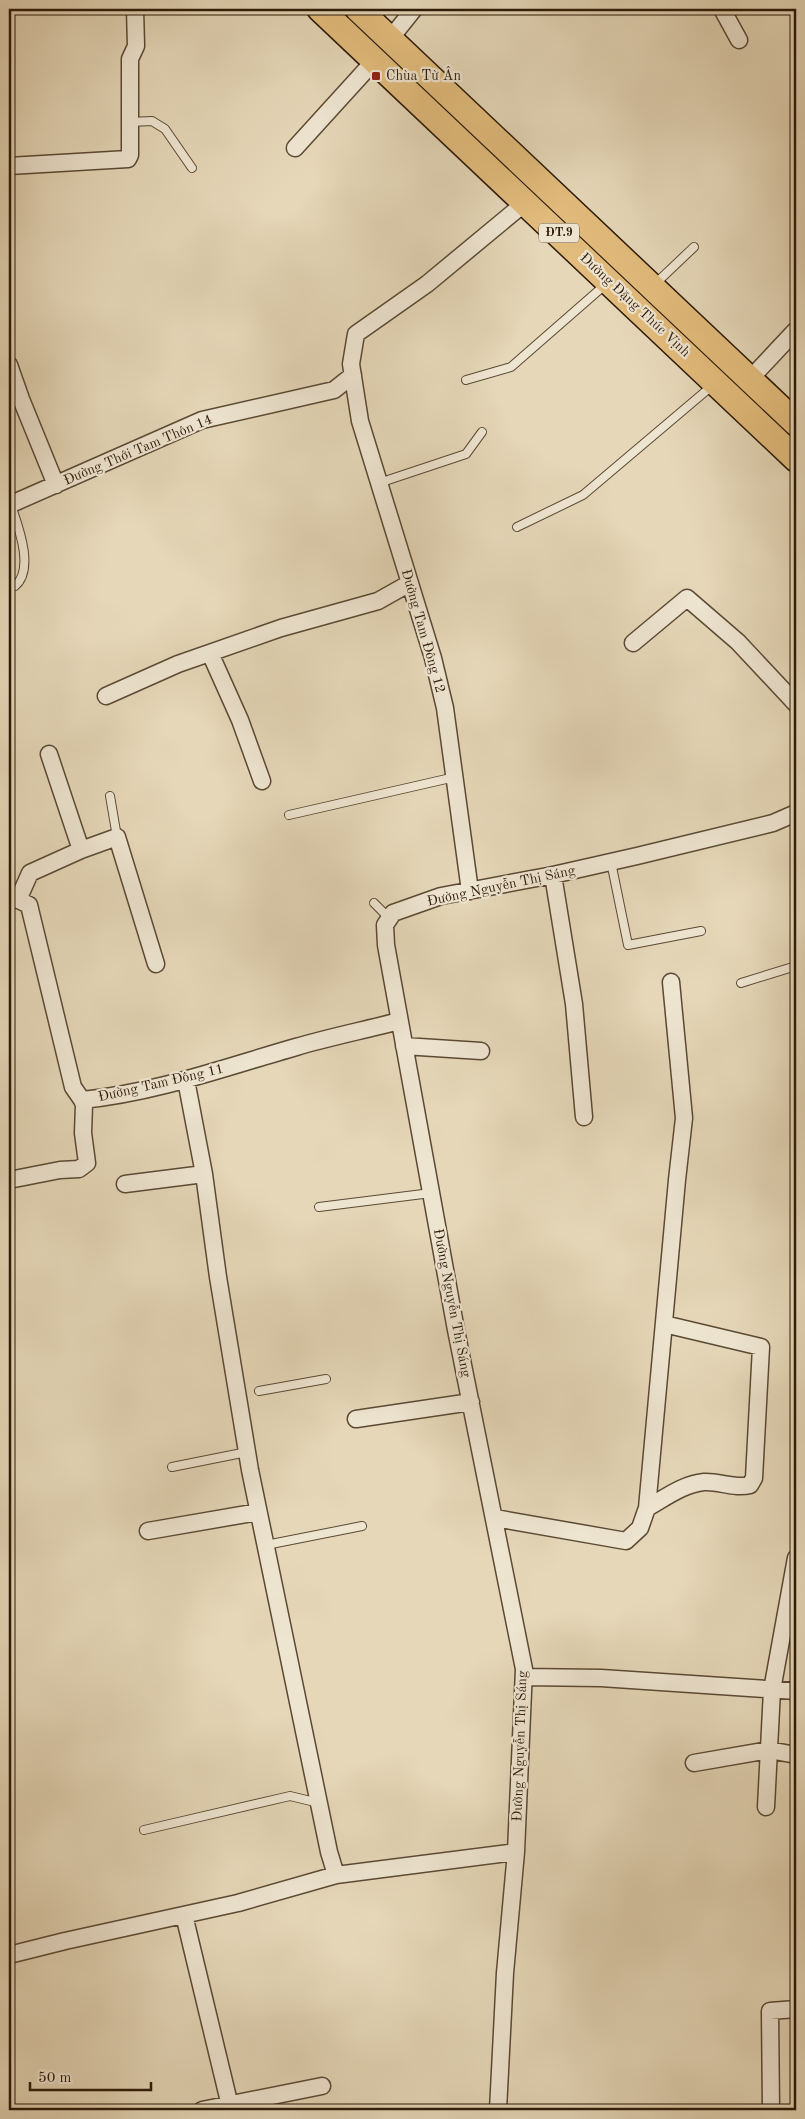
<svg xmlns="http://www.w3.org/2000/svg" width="805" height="2119" font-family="'Old Standard TT',serif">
<rect width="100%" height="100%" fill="#e5d7b8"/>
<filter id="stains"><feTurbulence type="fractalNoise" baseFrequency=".004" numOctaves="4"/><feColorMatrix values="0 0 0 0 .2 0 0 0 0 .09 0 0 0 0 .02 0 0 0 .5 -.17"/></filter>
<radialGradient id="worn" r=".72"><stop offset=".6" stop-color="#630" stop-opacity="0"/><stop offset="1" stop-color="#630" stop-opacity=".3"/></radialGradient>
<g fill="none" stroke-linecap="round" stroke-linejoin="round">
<defs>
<path id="lane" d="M 130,122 L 152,121 L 165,129 L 192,168
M 654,285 L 694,247
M 466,380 L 511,367 L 606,284
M 379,483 L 466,454 L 482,432
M 11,505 C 18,526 35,569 15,586
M 517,527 L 583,495 L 713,385
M 110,796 L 117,837
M 289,815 L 455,777
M 611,862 L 628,945 L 701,931
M 374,903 L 389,918
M 741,983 L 796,966
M 319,1207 L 431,1193
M 259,1391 L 326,1379
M 172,1467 L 247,1452
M 266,1545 L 362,1526
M 144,1830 L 290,1796 L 319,1803"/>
<path id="street" d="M 722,9 L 739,40
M 390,39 L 414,9
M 295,148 L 375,60
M 9,166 L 128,159 L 130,155 L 130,59 L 136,46 L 135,9
M 9,365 L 21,399 L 56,485
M 750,379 L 796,330
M 9,505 L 202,420 L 334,390 L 353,375
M 633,643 L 687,598 L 738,642 L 796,704
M 210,653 L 240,720 L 262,781
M 106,696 L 178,664 L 281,628 L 378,601 L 410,583
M 49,754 L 81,850
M 553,875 L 574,1004 L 584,1117
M 470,891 L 445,708 L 433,658 L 360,421 L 351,364 L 356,334 L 427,284 L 526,202
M 9,897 L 12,897 L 29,905 L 73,1087 L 82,1100 C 155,1093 226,1067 296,1047 C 330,1037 365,1030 399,1021
M 18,900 L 30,873 L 81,850 L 117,837 L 156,964
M 404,1046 L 481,1051
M 186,1080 L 204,1174 L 218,1277 L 250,1470 L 329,1852 L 336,1875 L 516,1852
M 9,1180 L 60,1170 L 79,1169 L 87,1163 L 83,1133 L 84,1105 L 82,1100
M 125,1184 L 204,1174
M 356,1419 L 471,1402
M 647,1508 C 665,1498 683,1484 704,1482 C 719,1481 735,1489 750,1485 L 754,1478 L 761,1347 L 664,1324
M 495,1518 L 626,1541 L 640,1528 L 647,1508 L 677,1180 L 684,1118 L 671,982
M 148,1531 L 258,1512
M 524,1677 L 601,1678 L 796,1691
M 694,1763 L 769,1750 L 796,1755
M 766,1807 L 772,1690 L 796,1558
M 184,1915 L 231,2110
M 9,1955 L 65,1941 L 238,1903 L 336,1875
M 202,2110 L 322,2086
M 498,2110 L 505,1973 L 516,1852 L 524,1669 L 456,1330 L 386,945 L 385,925 L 393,913 L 441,896 L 553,875 L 637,856 L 773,823 L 796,813
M 771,2110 L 770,2011 L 796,2009"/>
<path id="primary" d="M 320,9 L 796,459
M 358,9 L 796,423"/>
</defs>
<use href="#lane" stroke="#5b4934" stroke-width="10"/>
<use href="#street" stroke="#5b4934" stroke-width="19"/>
<use href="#primary" stroke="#2d1a08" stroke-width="28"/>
<use href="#lane" stroke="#eee5d1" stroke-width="8"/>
<use href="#street" stroke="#eee5d1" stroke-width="16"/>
<use href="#primary" stroke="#e2bc7c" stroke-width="25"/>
</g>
<rect fill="#8f2418" stroke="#eee5d1" stroke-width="2" x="371" y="71" width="10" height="10" rx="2.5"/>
<g text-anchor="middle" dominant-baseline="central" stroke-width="4.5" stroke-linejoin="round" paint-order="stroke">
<rect fill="#eee5d1" stroke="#675744" stroke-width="1" x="539" y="223.5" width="40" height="19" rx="4"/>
<g font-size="12" font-weight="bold" fill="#2d1a08">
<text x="559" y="233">ĐT.9</text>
</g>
<g font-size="14" fill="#2d1a08" stroke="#eee5d1" text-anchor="start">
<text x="386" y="76">Chùa Từ Ân</text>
</g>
<g font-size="14" fill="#2d1a08" stroke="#eee5d1">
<text transform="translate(635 305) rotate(43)">Đường Đặng Thúc Vịnh</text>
<text transform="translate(138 450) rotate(-23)">Đường Thới Tam Thôn 14</text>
<text transform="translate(423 631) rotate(74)">Đường Tam Đông 12</text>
<text transform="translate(501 886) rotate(-12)">Đường Nguyễn Thị Sáng</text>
<text transform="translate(161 1083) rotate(-13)">Đường Tam Đông 11</text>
<text transform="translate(452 1303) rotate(79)">Đường Nguyễn Thị Sáng</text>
<text transform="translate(520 1746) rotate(-88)">Đường Nguyễn Thị Sáng</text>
</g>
</g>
<rect width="805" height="2119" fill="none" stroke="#e5d7b8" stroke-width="30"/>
<rect x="10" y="10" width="785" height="2099" fill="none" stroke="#2d1a08" stroke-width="2.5"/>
<rect x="15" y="15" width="775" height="2089" fill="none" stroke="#2d1a08"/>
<path d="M30 2082v8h121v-8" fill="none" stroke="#2d1a08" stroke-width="2.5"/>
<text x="38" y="2082" font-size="15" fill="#2d1a08" stroke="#eee5d1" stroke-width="4" paint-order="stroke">50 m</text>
<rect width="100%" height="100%" filter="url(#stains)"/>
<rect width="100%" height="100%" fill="url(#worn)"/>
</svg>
